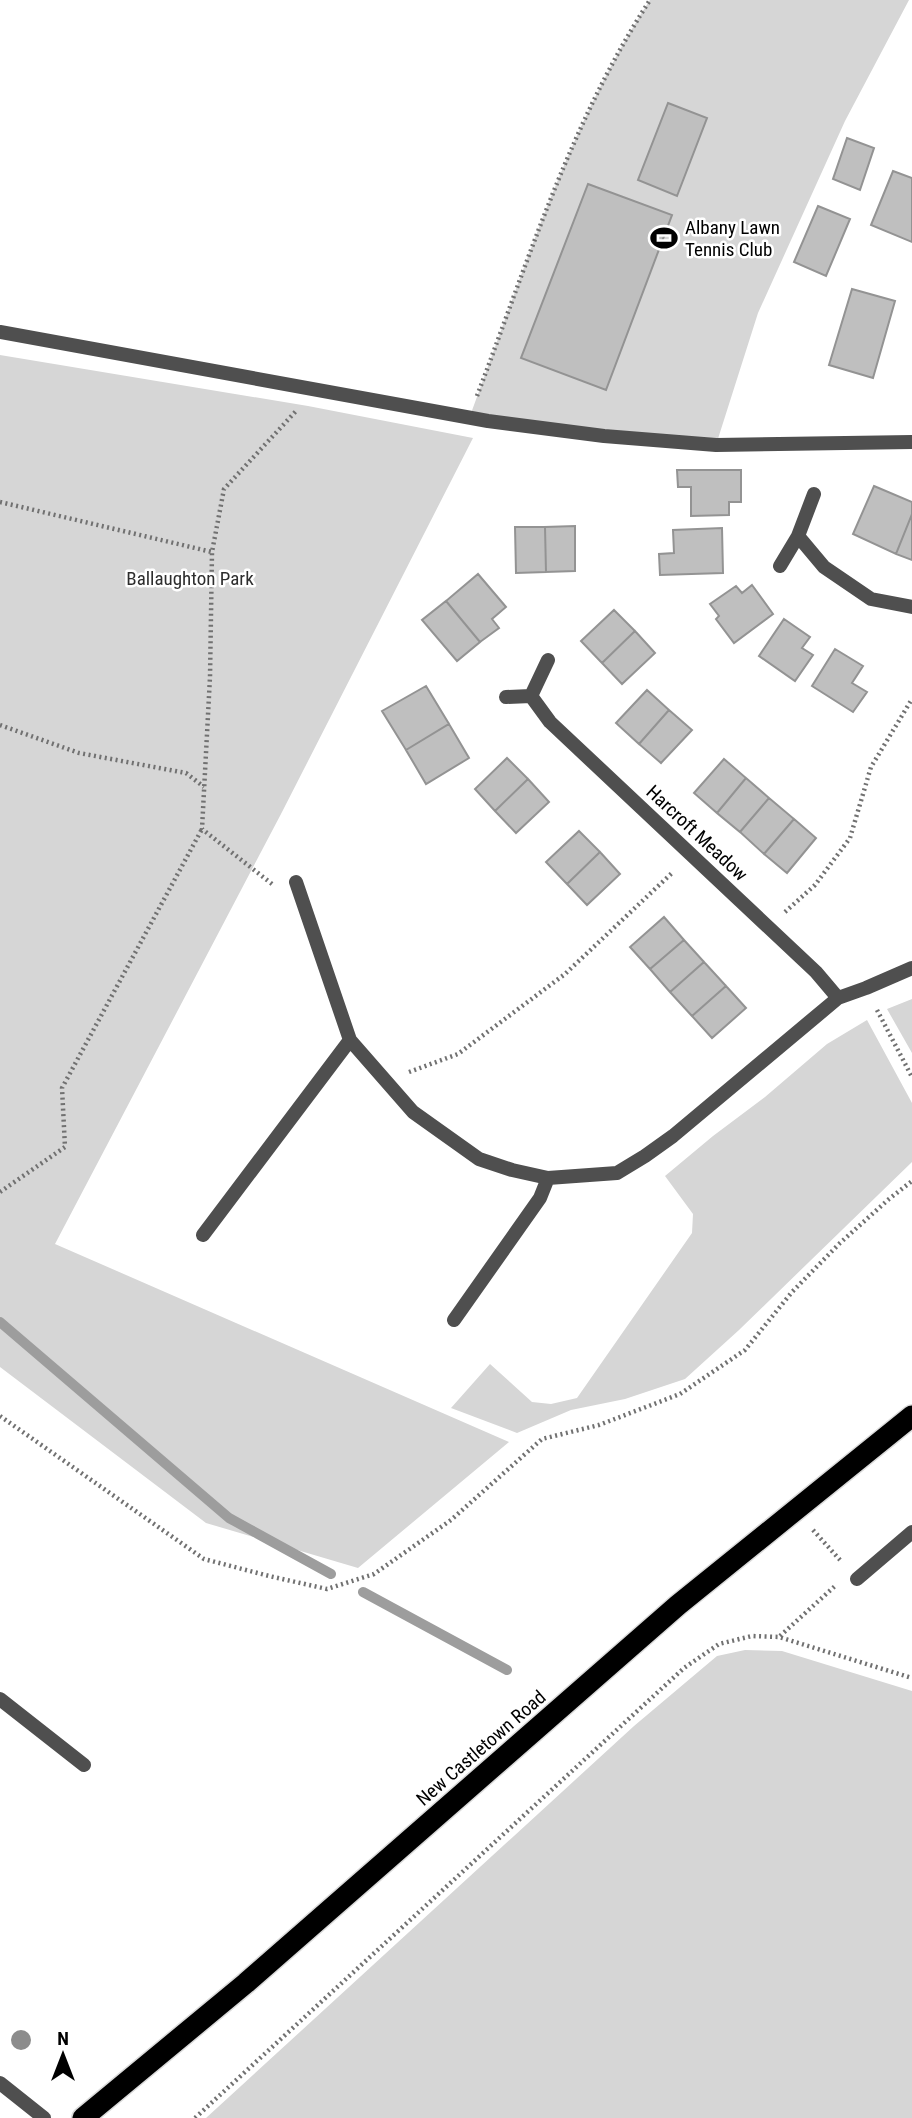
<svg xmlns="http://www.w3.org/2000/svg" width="912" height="2118" font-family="'Roboto Condensed',sans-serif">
<rect width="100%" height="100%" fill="#fff"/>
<path fill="#d6d6d6" d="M 650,0 L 909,0 L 845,121 L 758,313 L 716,445 L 470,416 C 522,276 568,126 650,0 Z
M 0,355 L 308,406 L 473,438 L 281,814 L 55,1244 L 509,1442 L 358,1568 L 206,1523 L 0,1367 Z
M 912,999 L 912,1053 L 887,1009 Z
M 867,1020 L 912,1103 L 912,1162 L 739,1330 L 685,1379 L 625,1399 L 571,1410 L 517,1433 L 451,1408 L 490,1364 L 532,1402 L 551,1404 L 577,1398 L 692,1233 L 693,1214 L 665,1176 L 713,1136 L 765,1097 L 827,1044 Z
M 745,1650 L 782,1651 L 912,1691 L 912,2118 L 206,2118 L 634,1726 L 717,1656 Z"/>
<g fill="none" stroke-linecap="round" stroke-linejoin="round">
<path stroke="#9d9d9d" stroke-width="10" d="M 0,1322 L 229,1518 L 331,1574
M 363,1592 L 507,1670"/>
</g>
<path fill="#bfbfbf" stroke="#939393" stroke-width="2" d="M 668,103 L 707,118 L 677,196 L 638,180 Z
M 847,138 L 874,148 L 860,190 L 833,179 Z
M 893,171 L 912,178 L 912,242 L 871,225 Z
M 588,184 L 672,215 L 606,390 L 521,358 Z
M 818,206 L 850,219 L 826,276 L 794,262 Z
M 852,289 L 895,301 L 873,378 L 829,365 Z
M 677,470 L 741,470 L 741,502 L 729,502 L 729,515 L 691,516 L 691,487 L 678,487 Z
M 874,486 L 912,502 L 912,514 L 896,554 L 853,534 Z
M 912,514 L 912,560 L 896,554 Z
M 575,526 L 575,571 L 546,572 L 545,527 Z
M 515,527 L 545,527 L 546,572 L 516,573 Z
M 722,528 L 723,573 L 660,575 L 659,554 L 674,553 L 673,530 Z
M 478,574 L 506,607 L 492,619 L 499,628 L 480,642 L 446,601 Z
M 752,585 L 773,614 L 734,643 L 716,619 L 719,616 L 710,604 L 736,586 L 742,593 Z
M 446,601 L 480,642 L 457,661 L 422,620 Z
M 614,610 L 635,631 L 602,663 L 581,641 Z
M 784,619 L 810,637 L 802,648 L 813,655 L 795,681 L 759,656 Z
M 635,631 L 655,653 L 622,684 L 602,663 Z
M 835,649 L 863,666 L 852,683 L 867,692 L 853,712 L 812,686 Z
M 426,686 L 449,724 L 406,750 L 382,711 Z
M 647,690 L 669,710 L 639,744 L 616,723 Z
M 669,710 L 692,730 L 661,763 L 639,744 Z
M 449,724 L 469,758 L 426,784 L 406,750 Z
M 507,758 L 528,779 L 495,811 L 475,789 Z
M 724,759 L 746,778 L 717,813 L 694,793 Z
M 746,778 L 769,798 L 740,832 L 717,813 Z
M 528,779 L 549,802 L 516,833 L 495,811 Z
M 769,798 L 794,819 L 764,854 L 740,832 Z
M 794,819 L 816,838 L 787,873 L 764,854 Z
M 579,831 L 600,852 L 567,884 L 546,862 Z
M 600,852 L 620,874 L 587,905 L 567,884 Z
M 664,917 L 684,940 L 650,969 L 630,947 Z
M 684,940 L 704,962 L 670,992 L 650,969 Z
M 704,962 L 726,986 L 692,1016 L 670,992 Z
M 726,986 L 746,1008 L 712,1038 L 692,1016 Z"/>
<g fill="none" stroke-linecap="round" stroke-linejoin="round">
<defs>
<path id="highway" d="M 83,2118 L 246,1983 L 678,1605 L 912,1416"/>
</defs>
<use href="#highway" stroke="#dbdbdb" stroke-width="24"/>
<path stroke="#717171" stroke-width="4.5" stroke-dasharray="2 3.5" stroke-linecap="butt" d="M 477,396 C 528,262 571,121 650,0
M 0,502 L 212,552
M 0,725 L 79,753 L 186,773 L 204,787
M 272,884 L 202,829 L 210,677 L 212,552 L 224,489 L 297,410
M 785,912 L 815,885 L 850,838 L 871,767 L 912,699
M 877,1010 L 912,1077
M 409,1072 L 458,1054 L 565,974 L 673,872
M 0,1192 L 65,1147 L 62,1088 L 202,829
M 0,1416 L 204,1559 L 269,1576 L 327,1589 L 374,1574 L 451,1520 L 542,1439 L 599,1425 L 680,1394 L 745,1350 L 792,1292 L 840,1243 L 889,1199 L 912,1181
M 813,1530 L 840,1560
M 780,1636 L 835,1586
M 195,2118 L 684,1668 L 719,1644 L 752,1636 L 779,1637 L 912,1678"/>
<path stroke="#4f4f4f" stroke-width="14" d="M 0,332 L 488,421 L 604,436 L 716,445 L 912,442"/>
<path stroke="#4f4f4f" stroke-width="14" d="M 814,494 L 798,536 L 824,567 L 871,599 L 912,607
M 780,566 L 798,536
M 548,660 L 531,696 L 550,722 L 816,972 L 838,998
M 506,697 L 531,696
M 296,882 L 350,1040 L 413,1112 L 479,1159 L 512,1170 L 548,1178 L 617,1173 L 645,1156 L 673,1136 L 838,998 L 866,988 L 912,968
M 203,1235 L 350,1040
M 454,1320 L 540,1198 L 548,1178
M 857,1579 L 912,1532
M 0,1699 L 84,1765
M 0,2083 L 44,2118"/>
<use href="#highway" stroke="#000" stroke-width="21"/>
</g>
<circle fill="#8c8c8c" cx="21" cy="2040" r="10"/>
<defs>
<symbol id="stadium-bare" viewBox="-9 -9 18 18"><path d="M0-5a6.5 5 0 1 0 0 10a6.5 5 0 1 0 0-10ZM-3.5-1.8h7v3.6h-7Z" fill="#000" stroke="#fff" stroke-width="2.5" paint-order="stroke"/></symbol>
</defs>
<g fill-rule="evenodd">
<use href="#stadium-bare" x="645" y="219" width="38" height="38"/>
</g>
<g text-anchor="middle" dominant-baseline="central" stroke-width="5" stroke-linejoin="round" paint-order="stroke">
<g font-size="19" fill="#000" stroke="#fff" text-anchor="start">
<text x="685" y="227">Albany Lawn<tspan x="685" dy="22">Tennis Club</tspan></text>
</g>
<g font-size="19" fill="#2d2d2d" stroke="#fff">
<text x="190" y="578">Ballaughton Park</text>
</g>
<g font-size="19" fill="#000" stroke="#fff">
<text transform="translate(697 833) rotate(43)">Harcroft Meadow</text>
<text transform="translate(481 1748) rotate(-41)">New Castletown Road</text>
</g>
</g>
<g transform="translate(63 2055)" stroke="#ffffff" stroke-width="5" paint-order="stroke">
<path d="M0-5L12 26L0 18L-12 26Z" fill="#000000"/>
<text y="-10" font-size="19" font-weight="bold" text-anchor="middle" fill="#000000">N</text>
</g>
</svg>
